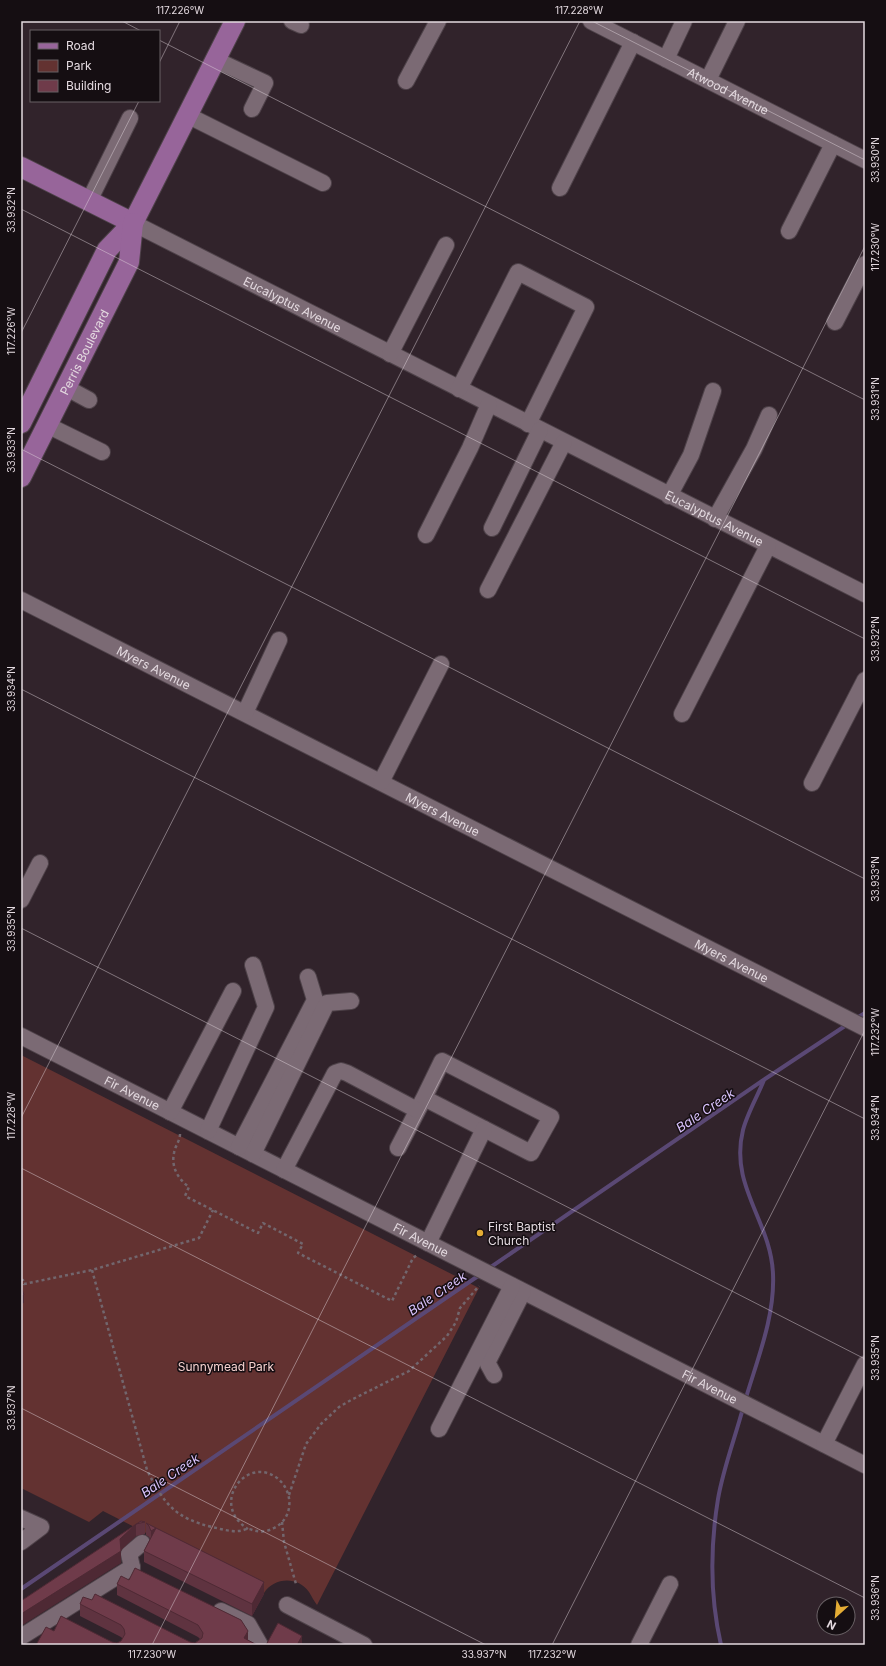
<svg xmlns="http://www.w3.org/2000/svg" width="886" height="1666" font-family="Inter,sans-serif">
<rect width="100%" height="100%" fill="#31232b"/>
<path fill="#633231" d="M 21,1055 L 479,1288 L 317,1605 C 314,1601 312,1597 309,1592 C 298,1576 274,1577 264,1593 L 103,1511 L 89,1522 L 21,1488 Z"/>
<g fill="none" stroke-linecap="round" stroke-linejoin="round">
<path stroke="#5a4874" stroke-width="4" d="M 855,1019 L 865,1013
M 488,1269 L 765,1079 L 848,1024
M 745,1401 C 757,1360 775,1317 773,1274 C 771,1221 729,1186 743,1130 C 747,1114 758,1095 764,1080
M 21,1589 L 481,1274
M 721,1645 C 710,1597 710,1548 718,1499 C 723,1469 735,1438 743,1408"/>
<defs>
<g id="minor">
<path d="M 292,21 L 301,25"/>
<path id="s1" d="M 591,21 L 865,160"/>
<path d="M 666,59 L 684,21"/>
<path d="M 216,60 L 265,83 L 252,109"/>
<path d="M 708,80 L 737,21"/>
<path d="M 406,81 L 438,21"/>
<path d="M 187,115 L 323,183"/>
<path d="M 560,188 L 633,42"/>
<path d="M 89,201 L 130,118"/>
<path id="s2" d="M 133,223 L 865,594"/>
<path d="M 789,231 L 833,144"/>
<path d="M 835,322 L 865,264"/>
<path d="M 390,354 L 446,245"/>
<path d="M 65,387 L 89,400"/>
<path d="M 459,389 L 518,272 L 586,307 L 528,424"/>
<path d="M 47,425 L 102,452"/>
<path d="M 669,496 L 691,455 L 713,391"/>
<path d="M 715,519 L 754,449 L 769,415"/>
<path d="M 492,528 L 540,430"/>
<path d="M 426,535 L 470,448 L 489,404"/>
<path d="M 488,590 L 564,442"/>
<path id="s3" d="M 21,600 L 865,1028"/>
<path d="M 245,713 L 279,640"/>
<path d="M 682,714 L 768,546"/>
<path d="M 381,782 L 441,664"/>
<path d="M 812,783 L 865,680"/>
<path d="M 21,900 L 40,863"/>
<path id="s4" d="M 21,1036 L 865,1465"/>
<path d="M 170,1112 L 233,991"/>
<path d="M 208,1131 L 266,1007 L 253,965"/>
<path d="M 239,1147 L 315,1000 L 308,977"/>
<path d="M 398,1148 L 424,1098 L 531,1153 L 551,1117 L 442,1061 L 424,1098"/>
<path d="M 253,1154 L 327,1003 L 351,1001"/>
<path d="M 284,1170 L 335,1073 L 341,1071 L 347,1073 L 417,1110"/>
<path d="M 428,1243 L 484,1129"/>
<path d="M 494,1375 L 488,1364 L 488,1361 L 523,1292"/>
<path d="M 439,1429 L 512,1286"/>
<path d="M 824,1444 L 865,1364"/>
<path d="M 21,1518 L 41,1527 L 21,1542"/>
<path d="M 132,1567 L 129,1554 L 142,1543"/>
<path d="M 287,1605 L 364,1645"/>
<path d="M 221,1611 L 248,1624 L 260,1645"/>
<path d="M 21,1637 L 132,1567"/>
<path d="M 639,1645 L 670,1584"/>
</g>
<g id="major">
<path d="M 21,167 L 133,223"/>
<path d="M 21,423 L 107,250 L 133,223 L 235,21"/>
<path id="s5" d="M 21,477 L 129,262 L 133,223"/>
</g>
</defs>
<use href="#minor" stroke="#4e4249" stroke-width="18"/>
<use href="#major" stroke="#4e4249" stroke-width="22"/>
<path stroke="#72666d" stroke-width="2.5" stroke-dasharray="3 3" stroke-linecap="butt" d="M 180,1134 C 180,1141 175,1146 174,1153 C 171,1167 178,1179 189,1187 L 185,1196 L 258,1233 L 263,1223 L 303,1244 L 298,1253 L 392,1301 L 413,1258 L 417,1255
M 92,1270 L 147,1470 C 164,1504 175,1518 212,1527 C 221,1529 231,1532 239,1531 C 242,1531 245,1529 248,1529 C 251,1529 254,1531 257,1531 C 262,1532 269,1531 274,1528 C 296,1517 293,1487 274,1476 C 244,1458 210,1505 248,1529
M 21,1280 L 23,1280 L 24,1284 L 92,1270 L 199,1238 L 213,1210
M 289,1495 L 306,1444 L 321,1424 L 339,1407 L 351,1400 L 409,1371 L 447,1336 L 456,1322 L 460,1308 L 479,1286
M 282,1522 L 284,1542 L 296,1584"/>
<use href="#minor" stroke="#7b6a74" stroke-width="16"/>
<use href="#major" stroke="#97659a" stroke-width="20"/>
</g>
<path fill="#5f3340" d="M 141,1521 L 145,1522 L 145,1534 L 136,1536 L 121,1550 L 121,1563 L 21,1601 Z
M 146,1523 L 264,1594 L 252,1616 L 144,1562 L 144,1551 L 150,1539 L 149,1537 L 146,1535 Z
M 117,1584 L 248,1640 L 257,1645 L 36,1645 L 54,1631 L 117,1643 L 121,1641 L 123,1639 L 121,1637 L 80,1616 L 80,1604 L 190,1642 L 195,1643 L 200,1639 L 198,1637 L 117,1595 Z"/>
<path fill="#4e2934" d="M 24,1295 L 24,1303 L 21,1304 L 21,1296 Z
M 136,1524 L 136,1536 L 120,1551 L 120,1539 Z
M 156,1528 L 151,1542 L 151,1531 Z
M 121,1551 L 121,1563 L 21,1626 L 21,1614 Z
M 264,1582 L 264,1594 L 252,1616 L 252,1604 Z
M 248,1631 L 248,1642 L 244,1638 Z
M 302,1636 L 302,1645 L 297,1645 Z"/>
<path fill="#6f3b4a" stroke="#4e2934" d="M 21,1286 L 24,1295 L 21,1296 Z
M 141,1521 L 145,1522 L 136,1524 L 120,1539 L 121,1551 L 21,1614 L 21,1601 Z
M 146,1523 L 156,1528 L 151,1531 L 149,1526 Z
M 156,1528 L 264,1582 L 252,1604 L 144,1551 Z
M 135,1568 L 241,1620 L 248,1631 L 244,1638 L 257,1645 L 36,1645 L 46,1627 L 54,1631 L 61,1616 L 112,1642 L 117,1643 L 121,1641 L 125,1634 L 124,1629 L 121,1625 L 80,1604 L 83,1597 L 92,1600 L 95,1594 L 190,1642 L 195,1643 L 202,1638 L 203,1633 L 198,1625 L 117,1584 L 121,1576 L 129,1580 Z
M 278,1623 L 302,1636 L 297,1645 L 266,1645 Z"/>
<path fill="none" stroke="#e4dae0" stroke-width="1" stroke-opacity="0.45" d="M 122,21 L 141,31M 592,21 L 865,160M 159,40 L 865,400M 159,63 L 180,21M 21,209 L 865,639M 21,333 L 139,101M 21,449 L 865,879M 21,689 L 865,1119M 21,928 L 865,1359M 21,1118 L 580,21M 21,1168 L 865,1598M 21,1408 L 486,1645M 152,1645 L 865,246M 552,1645 L 865,1030"/>
<circle fill="#e5ad35" stroke="#150e12" stroke-width="1.5" cx="480" cy="1233" r="4"/>
<g text-anchor="middle" dominant-baseline="central" stroke-width="3" stroke-linejoin="round" paint-order="stroke">
<g font-size="12" fill="#e4dae0" stroke="#150e12">
<text stroke="none"><textPath href="#s1" startOffset="154">Atwood Avenue</textPath></text>
<text stroke="none"><textPath href="#s2" startOffset="179">Eucalyptus Avenue</textPath></text>
<text stroke="none"><textPath href="#s5" startOffset="140">Perris Boulevard</textPath></text>
<text stroke="none"><textPath href="#s2" startOffset="652">Eucalyptus Avenue</textPath></text>
<text stroke="none"><textPath href="#s3" startOffset="149">Myers Avenue</textPath></text>
<text stroke="none"><textPath href="#s3" startOffset="473">Myers Avenue</textPath></text>
<text stroke="none"><textPath href="#s3" startOffset="797">Myers Avenue</textPath></text>
<text stroke="none"><textPath href="#s4" startOffset="125">Fir Avenue</textPath></text>
<text stroke="none"><textPath href="#s4" startOffset="449">Fir Avenue</textPath></text>
<text stroke="none"><textPath href="#s4" startOffset="773">Fir Avenue</textPath></text>
</g>
<g font-size="12" fill="#e4dae0" stroke="#150e12" text-anchor="start">
<text x="488" y="1226">First Baptist<tspan x="488" dy="14">Church</tspan></text>
</g>
<g font-size="12" fill="#f7d2d0" stroke="#150e12">
<text x="226" y="1366">Sunnymead Park</text>
</g>
<g font-size="13" font-style="italic" fill="#d8c1fb" stroke="#150e12">
<text transform="translate(705 1110) rotate(-34)">Bale Creek</text>
<text transform="translate(437 1293) rotate(-34)">Bale Creek</text>
<text transform="translate(170 1475) rotate(-34)">Bale Creek</text>
</g>
</g>
<rect width="886" height="1666" fill="none" stroke="#150e12" stroke-width="44"/>
<rect x="30" y="30" width="130" height="72" fill="#150e12" stroke="#686064"/>
<rect x="38" y="43" width="20" height="6" fill="#97659a" stroke="#686064"/>
<text x="66" y="50" font-size="12" fill="#e4dae0">Road</text>
<rect x="38" y="60" width="20" height="12" fill="#633231" stroke="#686064"/>
<text x="66" y="70" font-size="12" fill="#e4dae0">Park</text>
<rect x="38" y="80" width="20" height="12" fill="#6f3b4a" stroke="#686064"/>
<text x="66" y="90" font-size="12" fill="#e4dae0">Building</text>
<g transform="translate(836 1616) rotate(207)"><circle r="19" fill="#150e12" stroke="#686064"/>
<path d="M0-3L7 15L0 10L-7 15Z" fill="#e5ad35"/>
<text y="-6" font-size="11" font-weight="bold" text-anchor="middle" fill="#e4dae0">N</text>
</g>
<rect x="22" y="22" width="842" height="1622" fill="none" stroke="#e4dae0" stroke-width="1.5"/>
<g font-size="10" text-anchor="middle" fill="#e4dae0">
<text x="180" y="14">117.226°W</text>
<text x="579" y="14">117.228°W</text>
<text transform="translate(875 160) rotate(-90)" y="4">33.930°N</text>
<text transform="translate(11 210) rotate(-90)" y="4">33.932°N</text>
<text transform="translate(875 247) rotate(-90)" y="4">117.230°W</text>
<text transform="translate(11 331) rotate(-90)" y="4">117.226°W</text>
<text transform="translate(875 399) rotate(-90)" y="4">33.931°N</text>
<text transform="translate(11 450) rotate(-90)" y="4">33.933°N</text>
<text transform="translate(875 639) rotate(-90)" y="4">33.932°N</text>
<text transform="translate(11 689) rotate(-90)" y="4">33.934°N</text>
<text transform="translate(875 879) rotate(-90)" y="4">33.933°N</text>
<text transform="translate(11 929) rotate(-90)" y="4">33.935°N</text>
<text transform="translate(875 1032) rotate(-90)" y="4">117.232°W</text>
<text transform="translate(11 1116) rotate(-90)" y="4">117.228°W</text>
<text transform="translate(875 1118) rotate(-90)" y="4">33.934°N</text>
<text transform="translate(875 1358) rotate(-90)" y="4">33.935°N</text>
<text transform="translate(11 1408) rotate(-90)" y="4">33.937°N</text>
<text transform="translate(875 1598) rotate(-90)" y="4">33.936°N</text>
<text x="152" y="1658">117.230°W</text>
<text x="484" y="1658">33.937°N</text>
<text x="552" y="1658">117.232°W</text>
</g>
</svg>
